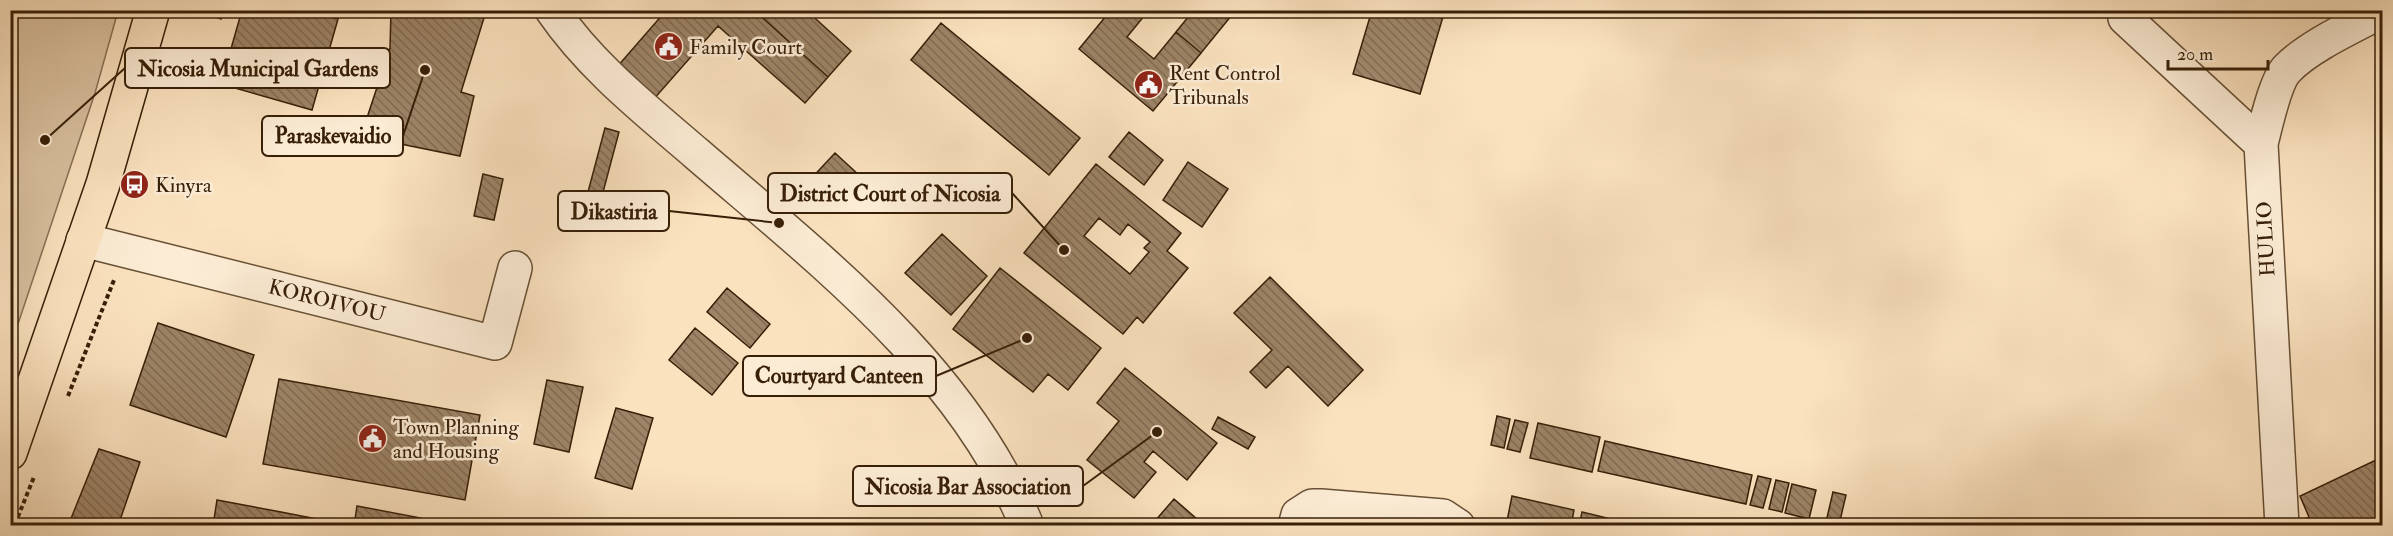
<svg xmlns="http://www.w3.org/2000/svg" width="2393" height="536" font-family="'IM FELL Double Pica',serif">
<defs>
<pattern id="building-back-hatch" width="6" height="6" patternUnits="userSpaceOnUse" patternTransform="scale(1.5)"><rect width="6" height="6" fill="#9d8467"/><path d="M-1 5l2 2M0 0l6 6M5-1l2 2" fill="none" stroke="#816b53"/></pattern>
</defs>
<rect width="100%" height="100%" fill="#fbe2bf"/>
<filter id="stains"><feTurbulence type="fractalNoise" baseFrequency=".00333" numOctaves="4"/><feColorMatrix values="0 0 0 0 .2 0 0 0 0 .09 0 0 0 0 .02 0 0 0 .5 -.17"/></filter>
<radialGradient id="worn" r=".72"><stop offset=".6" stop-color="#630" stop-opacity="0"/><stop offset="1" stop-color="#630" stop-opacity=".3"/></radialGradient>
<path fill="#dac1a0" stroke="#887054" stroke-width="1.5" d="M 11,10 L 118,11 L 95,93 L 11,345 Z"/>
<path fill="url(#building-back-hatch)" stroke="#371f07" stroke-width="1.5" fill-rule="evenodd" d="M 197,10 L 223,10 L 221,19 Z
M 242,10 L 307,10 L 338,19 L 312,110 L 221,84 Z
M 391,10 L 478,10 L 484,18 L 461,92 L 474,96 L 460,156 L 361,136 L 390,48 Z
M 662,10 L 754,10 L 828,77 L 805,103 L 718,26 L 653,100 L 617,67 L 664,13 Z
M 754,10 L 806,10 L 851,51 L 828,77 Z
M 1111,10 L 1149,10 L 1127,37 L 1154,59 L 1176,32 L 1201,53 L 1153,111 L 1079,49 Z
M 1194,10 L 1236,10 L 1201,53 L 1176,32 Z
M 1372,10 L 1445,10 L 1420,94 L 1353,74 Z
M 941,23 L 1080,138 L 1049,175 L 911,60 Z
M 605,128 L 619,132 L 602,196 L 588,192 Z
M 1129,132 L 1163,160 L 1144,185 L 1109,157 Z
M 835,153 L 860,176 L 833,207 L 807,183 Z
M 1188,162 L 1228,189 L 1202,227 L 1163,200 Z
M 1096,164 L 1181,233 L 1167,251 L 1188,268 L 1143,323 L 1137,317 L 1123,334 L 1024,253 ZM 1099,218 L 1120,235 L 1128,224 L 1150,242 L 1144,248 L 1149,252 L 1130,274 L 1084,236 Z
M 483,174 L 503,179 L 494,220 L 474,216 Z
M 942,234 L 987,276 L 951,315 L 905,273 Z
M 1000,268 L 1101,348 L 1068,390 L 1048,374 L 1033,392 L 953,329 Z
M 1270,277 L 1363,370 L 1328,406 L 1288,366 L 1266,388 L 1250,372 L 1272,350 L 1234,313 Z
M 727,288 L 770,324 L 750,348 L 707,312 Z
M 158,323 L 254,355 L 226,437 L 130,405 Z
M 695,328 L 738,363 L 712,395 L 669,360 Z
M 1125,368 L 1217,443 L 1187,480 L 1153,451 L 1144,462 L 1156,472 L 1134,498 L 1087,460 L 1119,421 L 1097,403 Z
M 279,379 L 480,415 L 465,500 L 263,464 Z
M 547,380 L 583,387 L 569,452 L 534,444 Z
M 616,408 L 653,418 L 632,489 L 595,478 Z
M 1497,416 L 1510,419 L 1504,448 L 1491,445 Z
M 1218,417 L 1255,437 L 1248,449 L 1212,429 Z
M 1515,420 L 1528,423 L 1520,452 L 1507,449 Z
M 1538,423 L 1600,437 L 1592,472 L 1530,458 Z
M 1605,441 L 1752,475 L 1746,504 L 1598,471 Z
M 99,449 L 140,462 L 118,526 L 68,526 Z
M 2376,460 L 2382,473 L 2382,526 L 2297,526 L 2296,523 L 2309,517 L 2300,496 Z
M 1758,476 L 1771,479 L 1763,508 L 1750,505 Z
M 1776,480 L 1789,483 L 1782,512 L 1769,509 Z
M 1792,484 L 1816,490 L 1809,519 L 1785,513 Z
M 1833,492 L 1846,495 L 1839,525 L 1826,522 Z
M 1512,496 L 1574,510 L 1571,526 L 1506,526 Z
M 1174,499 L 1197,519 L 1191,526 L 1161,526 L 1155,521 Z
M 217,500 L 281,512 L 353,526 L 213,526 Z
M 357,506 L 421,518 L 420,526 L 354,526 Z
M 1582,512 L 1640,526 L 1579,526 Z"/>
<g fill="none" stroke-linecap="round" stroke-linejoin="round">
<defs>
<path id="minor" d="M 552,10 C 591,67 646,110 697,154 C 821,261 964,370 1027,526
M 2124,10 L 2125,18 L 2261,144
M 83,240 L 495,343 L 515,268
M 1295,526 L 1298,515 L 1312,506 L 1321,506 L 1443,516 L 1458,526
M 2282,526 L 2261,144 C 2265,127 2276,80 2287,69 C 2309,46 2354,26 2382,11"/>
<path id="major" d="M 10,453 L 103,184 L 153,10"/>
</defs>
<use href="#minor" stroke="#685035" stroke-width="36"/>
<use href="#major" stroke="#371f07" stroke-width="36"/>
<path stroke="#371f07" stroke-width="4" stroke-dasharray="4.5 3" stroke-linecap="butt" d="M 68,396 L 114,280
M 15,524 L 34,477"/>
<use href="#minor" stroke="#fcecd5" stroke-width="33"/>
<use href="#major" stroke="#fbe2bf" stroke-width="33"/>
</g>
<defs>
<symbol id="civic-disc" viewBox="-11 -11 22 22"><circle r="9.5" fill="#8f2418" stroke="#fcecd5"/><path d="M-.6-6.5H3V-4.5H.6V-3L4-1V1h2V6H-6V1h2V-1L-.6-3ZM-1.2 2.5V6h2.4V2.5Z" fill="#fff"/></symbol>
<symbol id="bus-disc" viewBox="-11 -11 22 22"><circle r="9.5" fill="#8f2418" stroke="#fcecd5"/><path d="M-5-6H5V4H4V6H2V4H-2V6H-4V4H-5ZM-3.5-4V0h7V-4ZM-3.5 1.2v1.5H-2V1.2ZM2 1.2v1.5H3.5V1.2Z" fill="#fff"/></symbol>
</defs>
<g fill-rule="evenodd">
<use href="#civic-disc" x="652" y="30" width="33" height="33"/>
<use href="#civic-disc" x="1132" y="68" width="33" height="33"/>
<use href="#bus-disc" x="118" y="168" width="33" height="33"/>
<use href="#civic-disc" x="356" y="422" width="33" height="33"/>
</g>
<g text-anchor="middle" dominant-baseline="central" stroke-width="5" stroke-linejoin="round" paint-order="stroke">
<g font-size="21" fill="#371f07" stroke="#fcecd5" text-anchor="start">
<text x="689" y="47">Family Court</text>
<text x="1169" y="73">Rent Control<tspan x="1169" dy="24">Tribunals</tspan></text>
<text x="155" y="185">Kinyra</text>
<text x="393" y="427">Town Planning<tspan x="393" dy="24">and Housing</tspan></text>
</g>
<g font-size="21" fill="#371f07" stroke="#fcecd5">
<text transform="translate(2266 239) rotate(-93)">HULIO</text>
<text transform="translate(327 301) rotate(14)">KOROIVOU</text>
</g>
</g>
<path fill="none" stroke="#371f07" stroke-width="2" d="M45 140L125 68M425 70L403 136M1064 250L1012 193M779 223L669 211M1027 338L936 376M1157 432L1083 486"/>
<g fill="#371f07" stroke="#fcecd5" stroke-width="2">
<circle cx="45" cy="140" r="6"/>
<circle cx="425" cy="70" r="6"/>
<circle cx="1064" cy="250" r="6"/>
<circle cx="779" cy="223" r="6"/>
<circle cx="1027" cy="338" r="6"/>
<circle cx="1157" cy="432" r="6"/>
</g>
<g fill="#fcecd5" stroke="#371f07" stroke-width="2">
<rect x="125" y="48" width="265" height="40" rx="6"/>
<rect x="262" y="116" width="141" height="40" rx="6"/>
<rect x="768" y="173" width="244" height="40" rx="6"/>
<rect x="558" y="191" width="111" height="40" rx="6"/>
<rect x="743" y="356" width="193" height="40" rx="6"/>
<rect x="853" y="466" width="230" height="40" rx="6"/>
</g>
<g font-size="22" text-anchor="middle" font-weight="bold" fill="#371f07">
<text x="258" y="76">Nicosia Municipal Gardens</text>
<text x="333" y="143">Paraskevaidio</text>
<text x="890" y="201">District Court of Nicosia</text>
<text x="614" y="219">Dikastiria</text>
<text x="839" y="383">Courtyard Canteen</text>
<text x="968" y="494">Nicosia Bar Association</text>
</g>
<rect width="2393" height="536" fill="none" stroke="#fbe2bf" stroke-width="36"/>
<rect x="12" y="12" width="2369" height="512" fill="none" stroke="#371f07" stroke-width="3"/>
<rect x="18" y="18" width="2357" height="500" fill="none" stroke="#371f07" stroke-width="1.5"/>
<path d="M2168 60v9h100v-9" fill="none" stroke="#371f07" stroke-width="3"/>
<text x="2177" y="60" font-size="18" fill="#371f07" stroke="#fcecd5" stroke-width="4.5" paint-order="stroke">20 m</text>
<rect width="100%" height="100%" filter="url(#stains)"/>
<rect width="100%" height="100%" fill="url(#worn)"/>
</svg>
